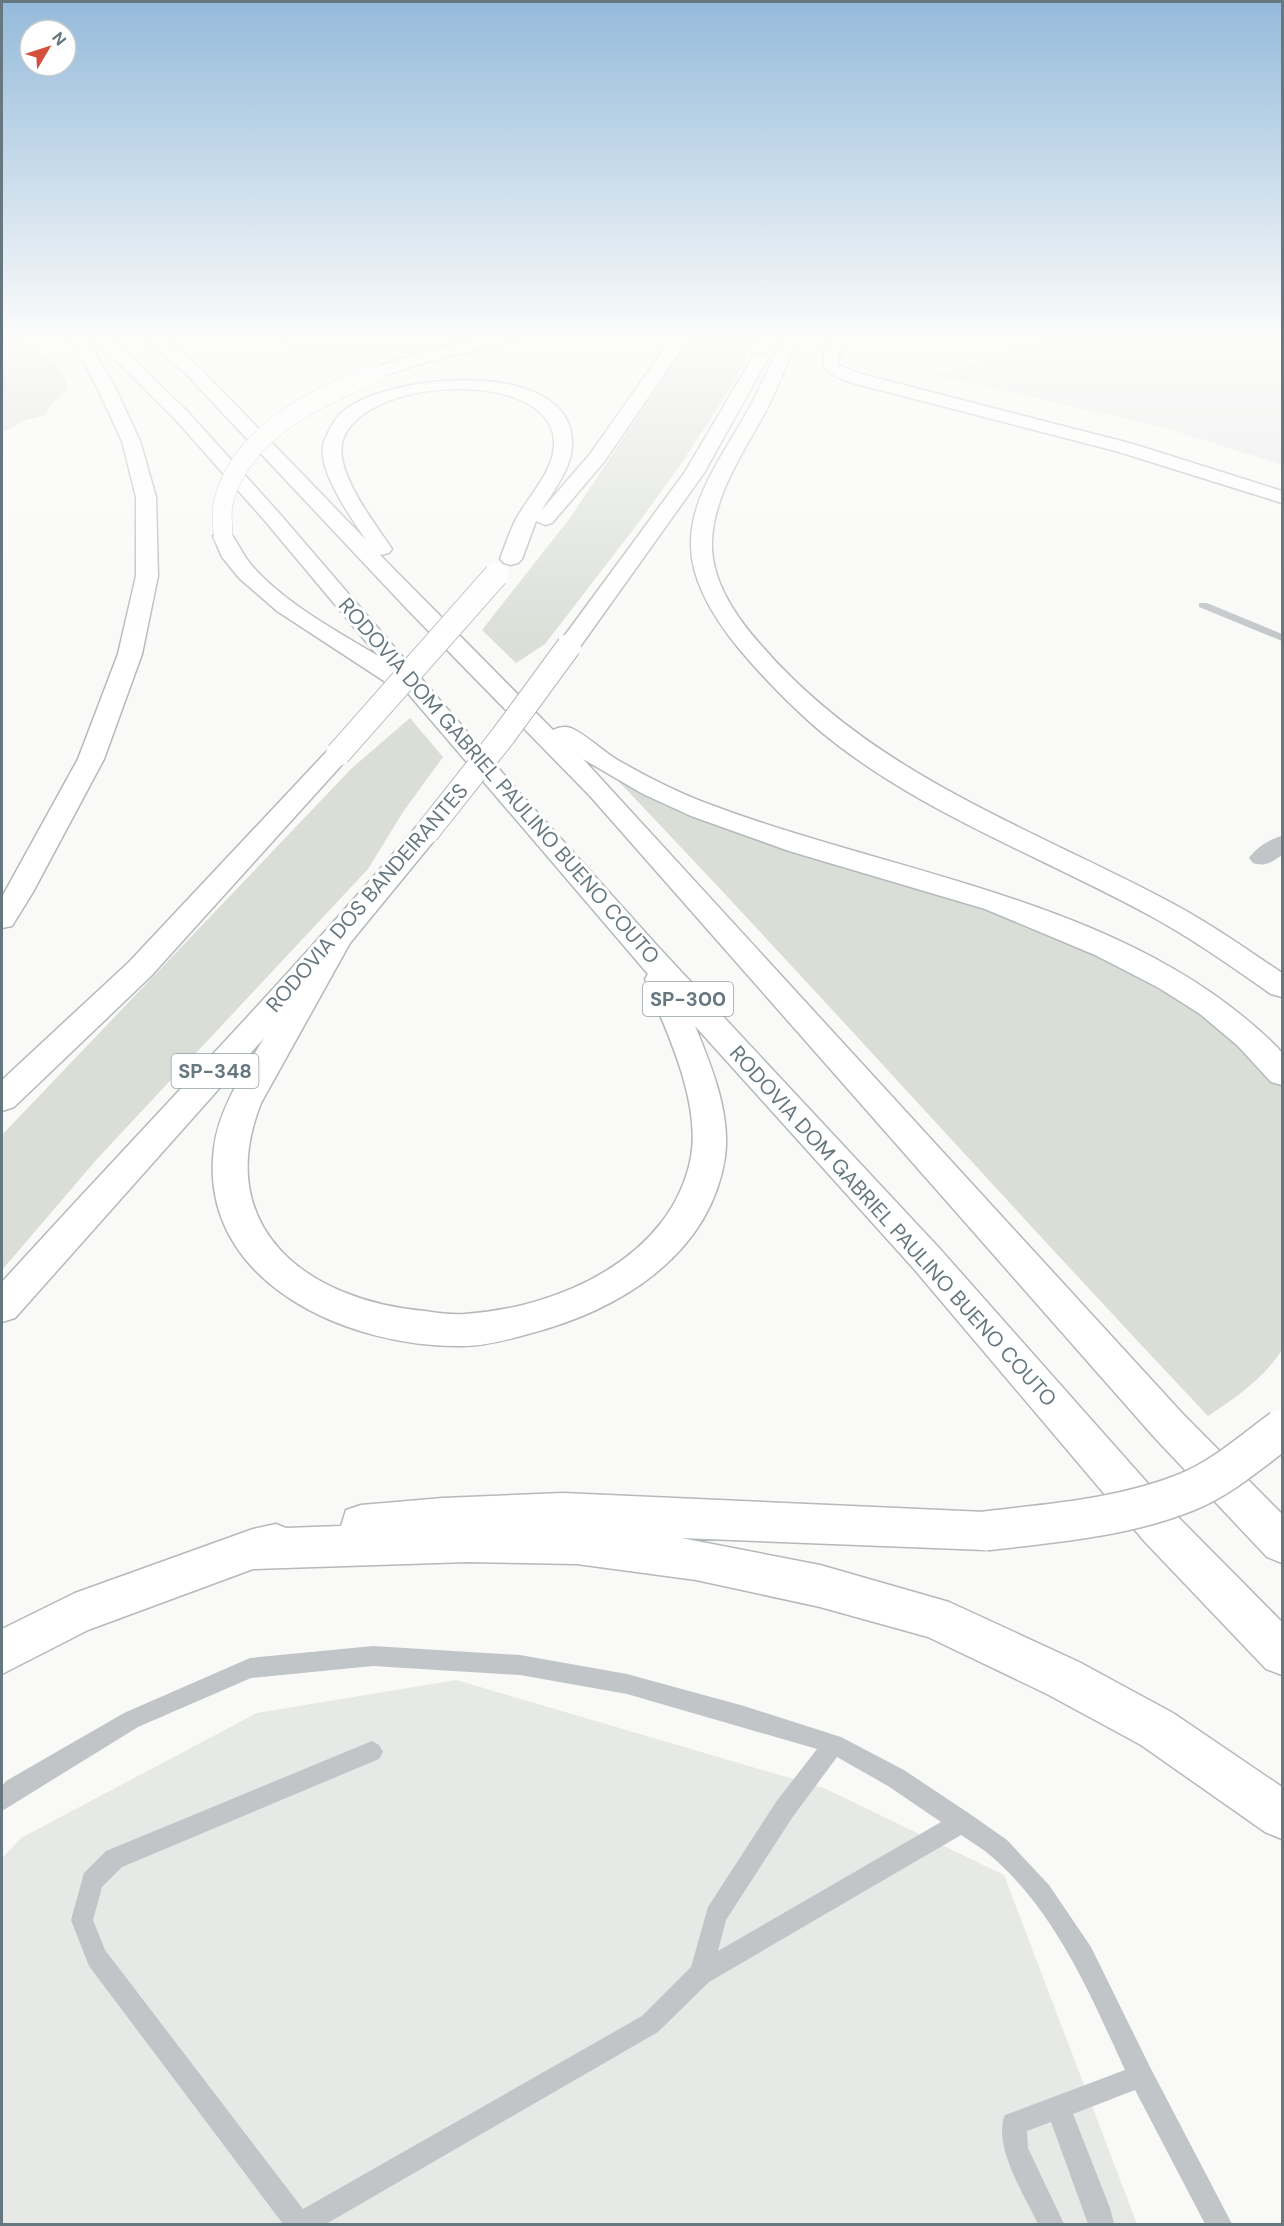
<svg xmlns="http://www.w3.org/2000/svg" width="1284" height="2226" font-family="'DM Sans',sans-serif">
<rect width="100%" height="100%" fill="#f9f9f7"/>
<path fill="#e7e9e7" d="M 1048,338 L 1282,338 L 1282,465 L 1165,428 L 936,375 Z
M 456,1680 L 824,1788 L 1004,1875 L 1137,2224 L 2,2224 L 2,1858 L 21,1838 L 257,1713 Z"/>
<path fill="#daded7" d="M 2,338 C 25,338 67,363 68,389 L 62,394 L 63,396 L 51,404 L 46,415 L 25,420 L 2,433 Z
M 690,338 L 756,338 L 733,384 L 683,461 L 639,522 L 545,644 L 516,663 L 482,630 L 570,518 Z
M 410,718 L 443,757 L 403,812 L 368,869 L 97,1159 L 2,1270 L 2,1135 L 352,768 Z
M 601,763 L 644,787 L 986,904 L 1146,969 L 1268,1066 L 1282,1084 L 1282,1350 C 1263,1379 1237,1397 1208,1416 C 1004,1200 807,978 601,763 Z"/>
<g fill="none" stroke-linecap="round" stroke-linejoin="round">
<path stroke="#b6c3c6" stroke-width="4.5" d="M 2,374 L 4,376 L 2,394"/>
<defs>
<path id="primary" d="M 828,338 L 844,338 L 838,361 L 840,366 L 861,374 L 1133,444 L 1282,491 L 1282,503 L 1119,452 L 849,382 C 820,370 820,368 828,338 Z"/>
<path id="highway" d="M 70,338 L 86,338 L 113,383 L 140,441 L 156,497 L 158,576 L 142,654 L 104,759 L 33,892 L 12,926 L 2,928 L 2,897 L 78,759 L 118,654 L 136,576 L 136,497 L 122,441 L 95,383 Z
M 93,338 L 111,338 L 187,411 L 279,513 L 518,791 L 662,951 L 940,1249 L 1175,1514 L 1282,1622 L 1282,1675 L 1266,1669 L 1145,1542 L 914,1269 L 695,1026 C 711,1065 731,1113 725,1157 C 710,1256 618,1311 528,1334 C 507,1340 484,1346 462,1346 C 350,1348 197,1283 214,1148 C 219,1108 244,1072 264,1038 L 15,1318 L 2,1322 L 2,1282 C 140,1130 284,983 417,826 L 427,824 L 437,826 L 441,832 L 350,943 L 261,1103 C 211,1229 309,1301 425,1311 C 438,1313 452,1315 465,1314 C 558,1308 672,1258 691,1157 C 701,1101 666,1030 645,979 L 648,974 L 400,684 L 387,683 L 277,611 L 239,578 L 222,557 L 213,536 L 216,532 L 223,530 L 230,532 C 238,543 243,556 253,567 C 286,604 335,630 378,656 L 265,521 L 175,419 Z
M 143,338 L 162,338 L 197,365 L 366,540 C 352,519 315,468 324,442 C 327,434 334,420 340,414 C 384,372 570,357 572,441 C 573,467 554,490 541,511 L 590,454 L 672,338 L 689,338 L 604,462 L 552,523 L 545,525 L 536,521 L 522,559 L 518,563 L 511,565 L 504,563 L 500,559 C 505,546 509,533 515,521 C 528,496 556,470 554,440 C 548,366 356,377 342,444 C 336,474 376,525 392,549 L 389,553 L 380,555 L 553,730 C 559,727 564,726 571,728 C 587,735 601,750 616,759 C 647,777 680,794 714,806 C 901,876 1130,901 1277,1047 L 1282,1053 L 1282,1085 L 1271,1082 L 1238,1046 L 1200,1014 L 1159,988 L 1095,955 L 985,909 L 789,851 L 691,816 L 643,794 L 583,759 L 1182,1413 L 1282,1514 L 1282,1563 L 1267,1557 L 1154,1437 L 590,796 L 407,609 L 185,373 Z
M 280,338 L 457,338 L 449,343 C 423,346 295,355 280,338 Z
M 483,338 L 514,338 L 512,341 L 430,361 L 376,378 L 370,377 L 367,373 L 370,369 L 419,353 Z
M 782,338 L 798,338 C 788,362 778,386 767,409 C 745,450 714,493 712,541 C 710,579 736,617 760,644 C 871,773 1022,824 1168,901 C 1208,922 1245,948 1282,973 L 1282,997 L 1271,994 C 1231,966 1190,937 1147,914 C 1037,854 908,808 812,724 C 786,701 763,677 740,650 C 717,622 691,583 691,545 C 690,496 726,451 748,410 C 761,387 771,362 782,338 Z
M 760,353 L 766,354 L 768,358 L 704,473 L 577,651 L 569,653 L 561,651 L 557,646 L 685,472 L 752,358 L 754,354 Z
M 338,746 L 347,749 L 351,754 L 347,759 L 151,976 L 14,1107 L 2,1111 L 2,1080 L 129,962 L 329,749 Z
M 563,1493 L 985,1512 L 1000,1517 L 1006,1531 L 1000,1545 L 985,1550 L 681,1538 L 820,1565 L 949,1602 L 1079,1662 L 1173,1713 L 1282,1787 L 1282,1839 L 1265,1832 L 1141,1745 L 1047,1694 L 928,1637 L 820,1607 L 696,1580 L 577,1564 L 467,1562 L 253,1569 L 88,1630 L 2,1674 L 2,1629 L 75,1593 L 253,1529 L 276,1524 L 286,1528 L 341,1526 L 346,1510 L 361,1505 L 443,1498 Z"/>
</defs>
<use href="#primary" stroke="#b2b8bb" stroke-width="3"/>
<use href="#highway" stroke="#b4b9bb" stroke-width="3"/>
<path fill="#c1c5c8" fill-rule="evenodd" d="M 1199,603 L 1207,603 L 1282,634 L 1282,641 L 1199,607 Z
M 373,1646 L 520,1655 L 627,1674 L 744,1706 L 841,1737 L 904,1770 L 970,1814 L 1007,1840 L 1049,1885 L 1091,1947 L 1150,2067 L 1232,2224 L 1205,2224 L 1135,2090 L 1073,2114 L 1110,2208 L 1114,2224 L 1088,2224 L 1051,2122 L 1027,2131 L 1028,2148 L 1064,2224 L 1038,2224 C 1025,2196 992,2146 1005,2115 L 1125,2070 C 1090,1994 1056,1912 991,1856 C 982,1848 971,1842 961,1835 L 709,1982 L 658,2032 L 326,2224 L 283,2224 L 89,1966 L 71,1920 L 84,1873 L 106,1851 L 372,1741 L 379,1745 L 383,1752 L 379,1759 L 122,1867 L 102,1887 L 93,1920 L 105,1950 L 303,2209 L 642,2016 L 691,1967 L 708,1907 L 776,1802 L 817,1749 L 627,1694 L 520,1675 L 373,1666 L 251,1678 L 138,1727 L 2,1811 L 2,1786 L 6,1781 L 124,1713 L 250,1658 ZM 837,1757 L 888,1786 L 941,1822 L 718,1951 L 726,1920 L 792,1818 Z"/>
<path fill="#c1c5c8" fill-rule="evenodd" d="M 1282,836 L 1282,855 C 1272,862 1266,867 1253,863 L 1249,858 C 1257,847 1270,839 1282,836 Z"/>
<use href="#primary" fill="#fff" fill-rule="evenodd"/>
<use href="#highway" fill="#fff" fill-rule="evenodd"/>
<defs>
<path id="highway-bridge-far2" d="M 223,536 C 223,526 221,514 223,504 C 239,433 316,398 376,373"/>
<path id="highway-bridge-far1" d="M 338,754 L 496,575
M 427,832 L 503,736 L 569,646"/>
<path id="highway-bridge" d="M 985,1531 C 1052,1523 1123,1518 1187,1492 C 1222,1478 1252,1451 1282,1429"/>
</defs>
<use href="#highway-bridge-far2" stroke="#b4b9bb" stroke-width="20" stroke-linecap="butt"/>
<use href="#highway-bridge-far1" stroke="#b4b9bb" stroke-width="26" stroke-linecap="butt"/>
<use href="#highway-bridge" stroke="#b4b9bb" stroke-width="42" stroke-linecap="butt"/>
<use href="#highway-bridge-far2" stroke="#fff" stroke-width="19"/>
<use href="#highway-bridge-far1" stroke="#fff" stroke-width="24"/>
<use href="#highway-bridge" stroke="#fff" stroke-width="39"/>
</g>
<linearGradient id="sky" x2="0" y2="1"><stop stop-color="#94bada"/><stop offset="0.52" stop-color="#fcfcfb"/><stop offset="1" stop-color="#fcfcfb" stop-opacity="0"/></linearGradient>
<rect width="1284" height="650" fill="url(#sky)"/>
<g text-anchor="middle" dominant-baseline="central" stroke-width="6" stroke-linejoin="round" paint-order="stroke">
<g fill="#fff" stroke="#94a0a5" stroke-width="1.5">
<rect x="643" y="982" width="90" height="34" rx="4.5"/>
<rect x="171.5" y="1054" width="87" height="34" rx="4.5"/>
</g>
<g font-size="20" font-weight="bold" fill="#66777f">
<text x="688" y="999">SP-300</text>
<text x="215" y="1071">SP-348</text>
</g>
<g font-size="21" fill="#66777f" stroke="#fff">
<text transform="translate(499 781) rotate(49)">RODOVIA DOM GABRIEL PAULINO BUENO COUTO</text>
<text transform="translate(367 898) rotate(-49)">RODOVIA DOS BANDEIRANTES</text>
<text transform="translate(893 1226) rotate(48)">RODOVIA DOM GABRIEL PAULINO BUENO COUTO</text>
</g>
</g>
<rect width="1284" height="2226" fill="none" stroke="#66777f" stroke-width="6"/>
<g transform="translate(48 48) rotate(51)"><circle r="28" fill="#ffffff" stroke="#c2c9cc" stroke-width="1.5"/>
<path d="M0-4.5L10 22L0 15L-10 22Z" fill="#d4503c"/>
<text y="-9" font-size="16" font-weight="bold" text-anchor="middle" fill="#66777f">N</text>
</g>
</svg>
